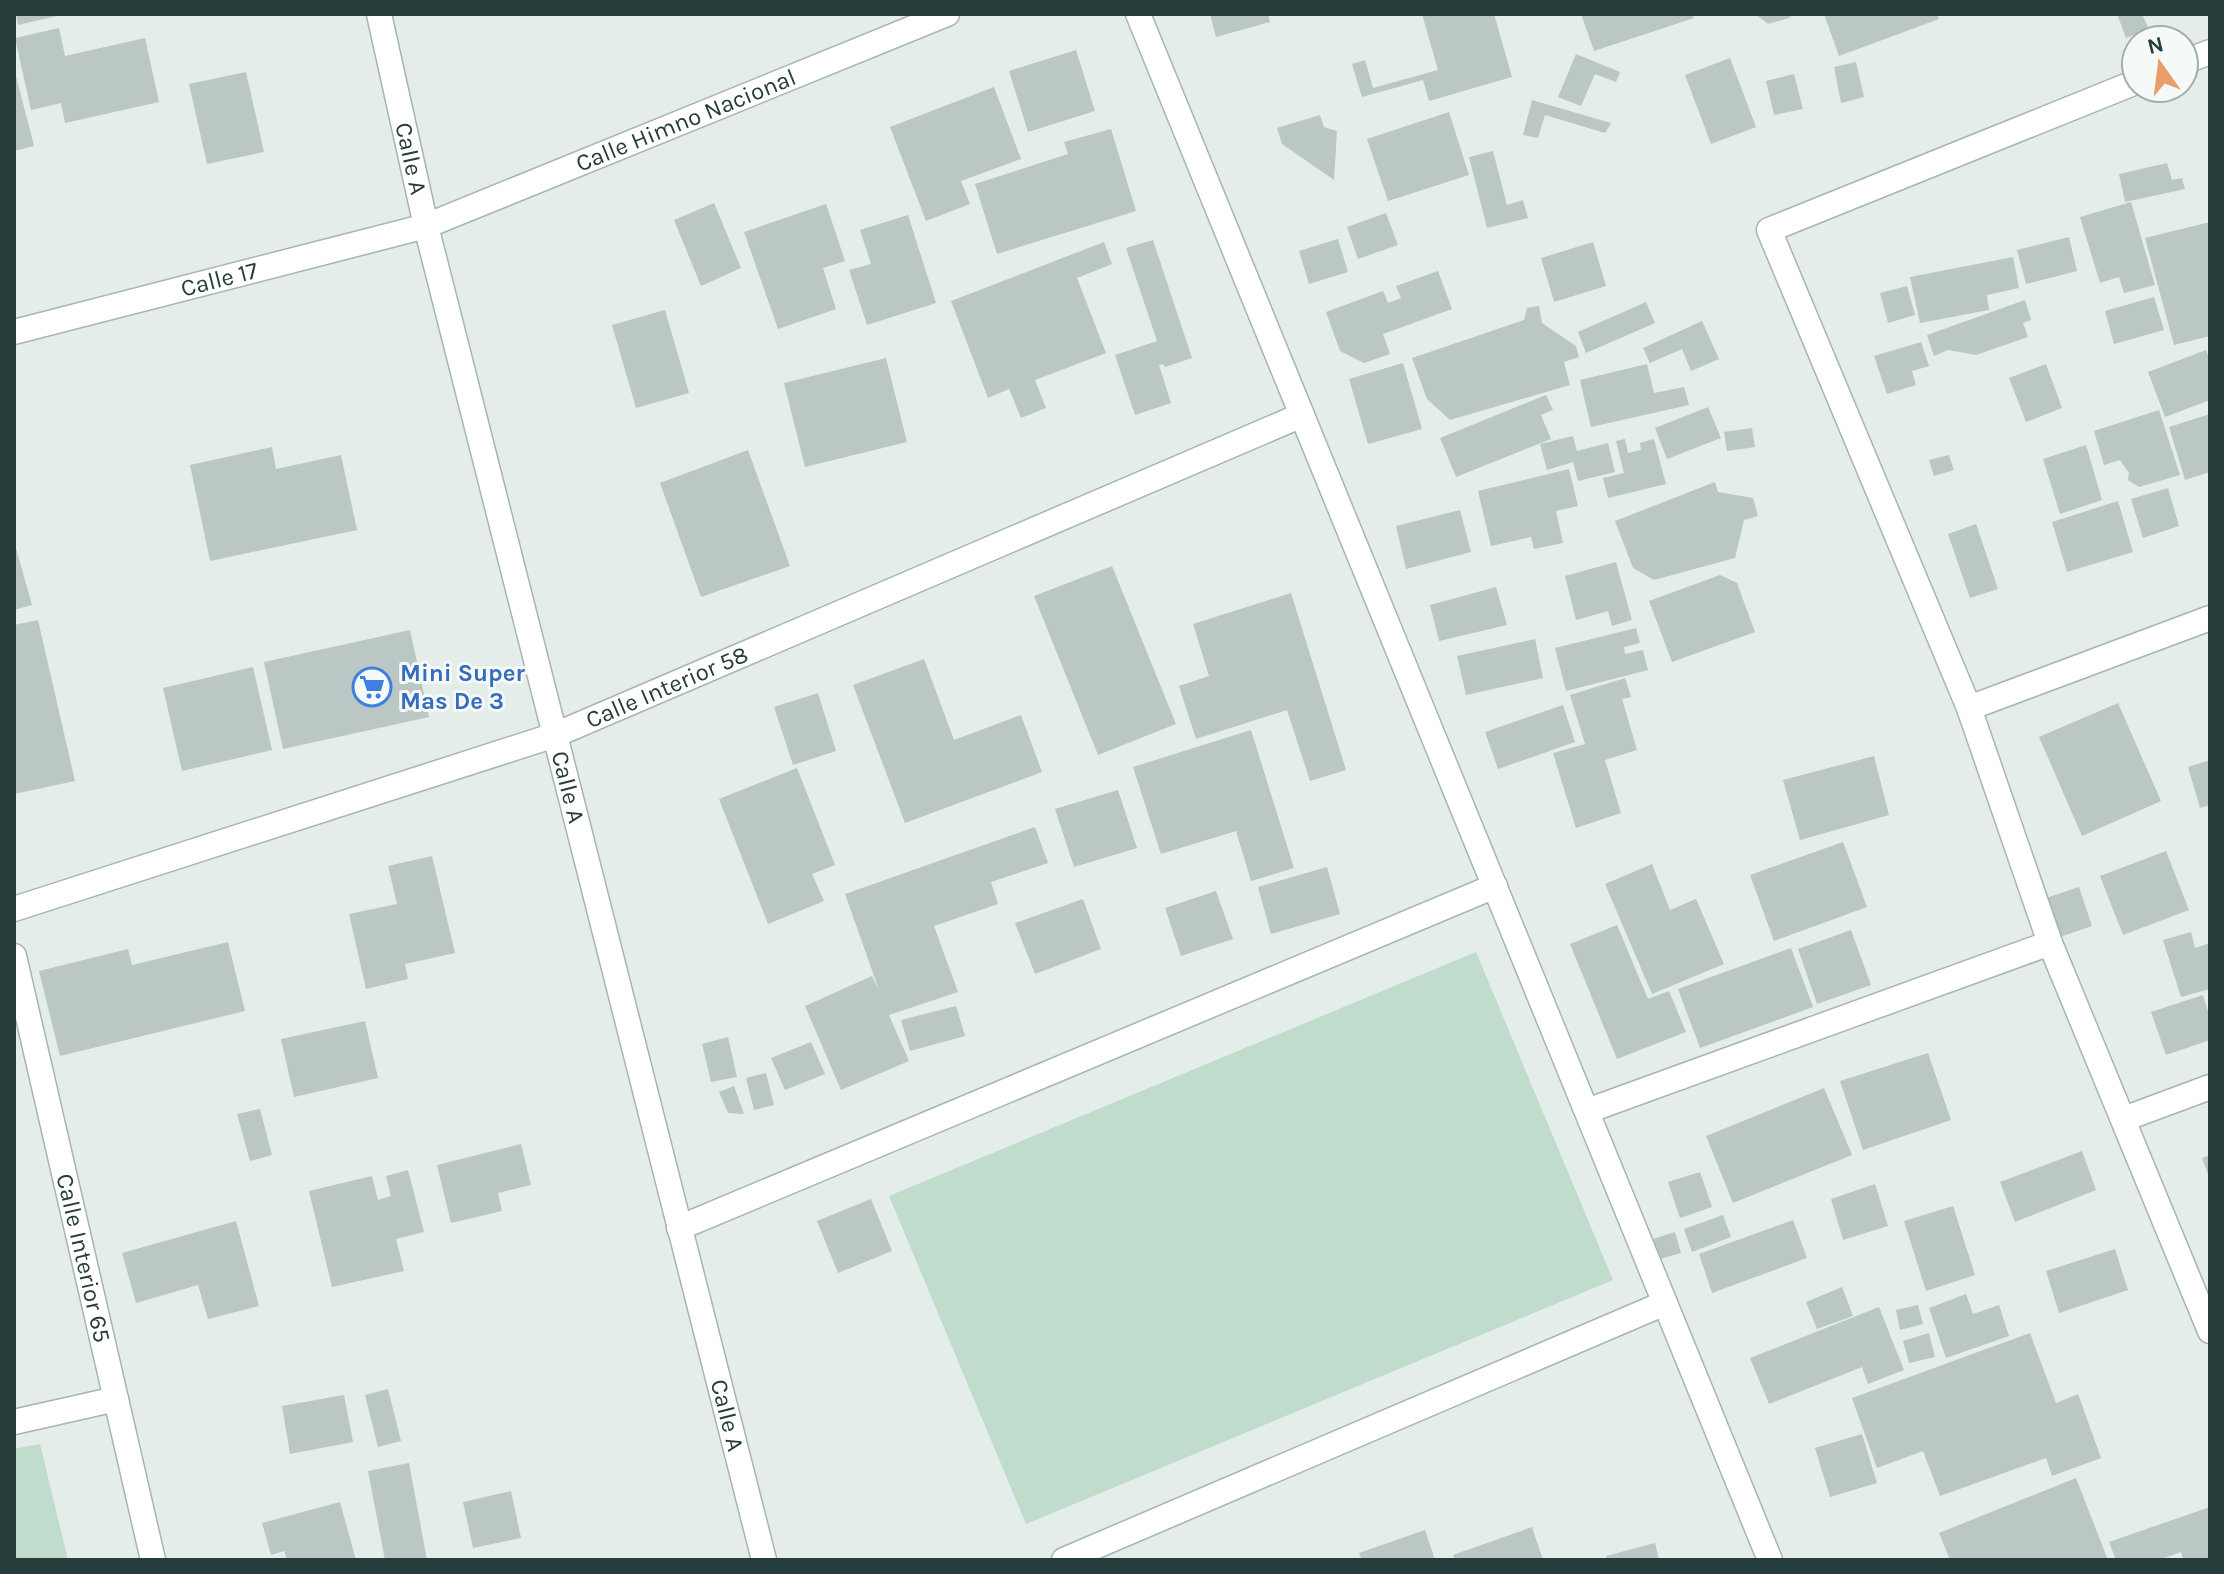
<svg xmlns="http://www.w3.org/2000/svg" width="2224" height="1574" font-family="Karla,sans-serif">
<rect width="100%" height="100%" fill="#e4edea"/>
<path fill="#bfdccc" d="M 1476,952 L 1613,1280 L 1026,1524 L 889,1196 Z
M 40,1444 L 68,1560 L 14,1560 L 14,1449 Z"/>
<path fill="#bac7c4" d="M 16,14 L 61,14 L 61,15 L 18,25 Z
M 1210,14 L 1268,14 L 1270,22 L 1216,37 Z
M 1422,14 L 1494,14 L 1512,77 L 1429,101 L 1423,80 L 1362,97 L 1352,64 L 1365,60 L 1373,88 L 1438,70 Z
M 1581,14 L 1692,14 L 1694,18 L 1594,51 Z
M 1755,14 L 1793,14 L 1789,18 L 1768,24 Z
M 1824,14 L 1937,14 L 1939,19 L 1839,56 Z
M 2117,14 L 2142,14 L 2149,29 L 2126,38 Z
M 59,28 L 65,56 L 145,38 L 159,102 L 65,123 L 61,103 L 31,110 L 15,38 Z
M 1076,50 L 1095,111 L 1028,132 L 1009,71 Z
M 1576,54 L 1620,72 L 1616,82 L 1595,74 L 1581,106 L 1558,97 Z
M 1730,58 L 1756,127 L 1711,144 L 1685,75 Z
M 1856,62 L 1864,97 L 1841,103 L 1834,67 Z
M 14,68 L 34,146 L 14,151 Z
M 246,72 L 264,152 L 207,164 L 189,84 Z
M 1794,74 L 1803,109 L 1774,115 L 1766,81 Z
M 994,87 L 1021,159 L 961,181 L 970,204 L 926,221 L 890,127 Z
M 1532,100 L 1611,123 L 1605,133 L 1545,115 L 1538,138 L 1523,135 Z
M 1449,112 L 1469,175 L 1388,201 L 1367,139 Z
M 1320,115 L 1324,127 L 1337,131 L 1334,180 L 1282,144 L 1277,128 Z
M 1111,129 L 1136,211 L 997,254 L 975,184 L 1068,154 L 1064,142 Z
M 1493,151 L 1507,205 L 1523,200 L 1528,218 L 1487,228 L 1469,157 Z
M 2167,163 L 2172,180 L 2182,178 L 2185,189 L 2125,202 L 2119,174 Z
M 2131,202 L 2155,285 L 2124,293 L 2119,277 L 2100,283 L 2080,217 Z
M 714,203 L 741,268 L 701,286 L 674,220 Z
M 826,204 L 845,261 L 823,268 L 836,309 L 778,329 L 744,232 Z
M 1386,213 L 1398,245 L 1358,259 L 1347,227 Z
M 908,215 L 936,303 L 867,325 L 849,270 L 871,264 L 860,230 Z
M 2210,222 L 2210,336 L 2174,345 L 2145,238 Z
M 2069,237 L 2077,271 L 2026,284 L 2017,250 Z
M 1338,239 L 1348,272 L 1309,284 L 1299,251 Z
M 1153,240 L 1192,358 L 1165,367 L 1163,364 L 1159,365 L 1171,403 L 1135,415 L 1115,355 L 1157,341 L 1126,248 Z
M 1104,242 L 1112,264 L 1077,278 L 1106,353 L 1035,380 L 1046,408 L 1021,418 L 1009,389 L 988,398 L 951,301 Z
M 1593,242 L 1606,286 L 1554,302 L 1541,258 Z
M 2013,257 L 2019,288 L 1987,295 L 1989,310 L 1920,323 L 1910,277 Z
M 1438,271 L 1452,309 L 1383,334 L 1390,354 L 1364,363 L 1340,351 L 1326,312 L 1383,291 L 1388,303 L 1401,298 L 1396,286 Z
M 1907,286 L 1915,315 L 1888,323 L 1880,293 Z
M 2154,297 L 2164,330 L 2114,344 L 2105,311 Z
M 2025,300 L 2031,320 L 2023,323 L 2028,337 L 1976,355 L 1948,350 L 1934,356 L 1927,335 Z
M 1646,302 L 1655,323 L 1586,353 L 1578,332 Z
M 1539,306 L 1542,323 L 1576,346 L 1579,357 L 1564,362 L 1570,385 L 1450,420 L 1427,399 L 1412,358 L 1524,320 L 1527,308 Z
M 665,310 L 689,393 L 636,408 L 612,325 Z
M 1702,321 L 1719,359 L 1691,371 L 1682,349 L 1650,363 L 1643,348 Z
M 1921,342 L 1929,366 L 1912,371 L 1916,385 L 1887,394 L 1874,356 Z
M 2206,350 L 2210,361 L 2210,400 L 2165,417 L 2148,372 Z
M 886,358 L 907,442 L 805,467 L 784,383 Z
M 1403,363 L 1422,429 L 1368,444 L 1349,379 Z
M 1647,364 L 1654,393 L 1684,387 L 1689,405 L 1591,427 L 1580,380 Z
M 2046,364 L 2062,408 L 2026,422 L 2009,378 Z
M 1546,395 L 1553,410 L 1541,415 L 1551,439 L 1456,477 L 1440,438 Z
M 1708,407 L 1721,438 L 1667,459 L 1655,428 Z
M 2159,410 L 2180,475 L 2139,487 L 2128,480 L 2129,473 L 2120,460 L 2104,465 L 2094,431 Z
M 2210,414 L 2210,472 L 2185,480 L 2169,427 Z
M 1752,428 L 1755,447 L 1727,451 L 1724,432 Z
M 1573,436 L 1577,451 L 1608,443 L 1615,472 L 1578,481 L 1573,462 L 1547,470 L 1540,444 Z
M 1625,439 L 1628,453 L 1641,450 L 1640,443 L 1654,439 L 1666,484 L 1608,498 L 1603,478 L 1624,473 L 1616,441 Z
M 2086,445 L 2102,500 L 2060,514 L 2043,459 Z
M 272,447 L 276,469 L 341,455 L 357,530 L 210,561 L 190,465 Z
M 748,450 L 790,566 L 701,597 L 660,483 Z
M 1949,455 L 1954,470 L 1934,476 L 1929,460 Z
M 1569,469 L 1578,506 L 1556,511 L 1563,543 L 1534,549 L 1531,537 L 1491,546 L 1478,491 Z
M 1715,482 L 1718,492 L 1753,498 L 1758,516 L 1744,520 L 1735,558 L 1654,580 L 1633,568 L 1615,521 Z
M 2168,488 L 2179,526 L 2143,538 L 2131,499 Z
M 2118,501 L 2133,552 L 2067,572 L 2052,522 Z
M 1460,510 L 1471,552 L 1406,569 L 1396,526 Z
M 1976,524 L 1998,589 L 1970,598 L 1948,534 Z
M 14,541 L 32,605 L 14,610 Z
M 1616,562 L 1632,620 L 1612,626 L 1608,611 L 1576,620 L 1565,576 Z
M 1112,566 L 1176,724 L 1098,755 L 1034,596 Z
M 1720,575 L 1737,583 L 1755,632 L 1672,662 L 1649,601 Z
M 1496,587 L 1507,625 L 1439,641 L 1430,605 Z
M 1291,593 L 1346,770 L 1310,781 L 1287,710 L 1196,739 L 1179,686 L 1209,676 L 1193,624 Z
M 38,620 L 75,781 L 14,794 L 14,625 Z
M 1636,628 L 1640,643 L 1624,647 L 1625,654 L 1643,650 L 1648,670 L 1566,691 L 1555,648 Z
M 410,630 L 429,717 L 283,749 L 264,662 Z
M 1535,639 L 1543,678 L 1466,695 L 1457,656 Z
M 924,659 L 954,740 L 1021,715 L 1042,772 L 905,823 L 853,685 Z
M 253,667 L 272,750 L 182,771 L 163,688 Z
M 1625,678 L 1631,697 L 1622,699 L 1637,750 L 1605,760 L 1621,813 L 1576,828 L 1553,753 L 1585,744 L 1570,695 Z
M 818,693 L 836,751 L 793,765 L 774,707 Z
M 2118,703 L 2161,801 L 2082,836 L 2039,737 Z
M 1563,705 L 1575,742 L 1498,769 L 1485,732 Z
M 1251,730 L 1294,868 L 1251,881 L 1236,831 L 1161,854 L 1133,767 Z
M 1874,756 L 1889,815 L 1800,840 L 1783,780 Z
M 2210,760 L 2210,805 L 2200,808 L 2188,767 Z
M 797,768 L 835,865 L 812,874 L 824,901 L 768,924 L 719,799 Z
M 1118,790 L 1137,848 L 1074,867 L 1055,809 Z
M 1035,827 L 1048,863 L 991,882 L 998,904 L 934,926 L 958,992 L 889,1015 L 909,1061 L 841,1090 L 805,1006 L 872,976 L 879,990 L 845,894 Z
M 1843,842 L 1867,907 L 1774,941 L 1750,875 Z
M 2166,851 L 2189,910 L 2123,935 L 2100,876 Z
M 432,856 L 455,953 L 405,964 L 408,979 L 366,989 L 349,914 L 397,904 L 388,866 Z
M 1652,864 L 1670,910 L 1696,899 L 1724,964 L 1652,994 L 1605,884 Z
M 1327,867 L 1340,914 L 1271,934 L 1258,887 Z
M 2079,887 L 2092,926 L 2054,939 L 2040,900 Z
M 1216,891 L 1233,939 L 1181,956 L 1165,908 Z
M 1083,899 L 1101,949 L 1035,974 L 1015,923 Z
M 1617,925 L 1648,999 L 1669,991 L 1686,1032 L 1617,1059 L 1570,944 Z
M 1851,930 L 1871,985 L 1817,1004 L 1798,949 Z
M 2191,932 L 2195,948 L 2210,943 L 2210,989 L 2181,997 L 2163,940 Z
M 228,942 L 245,1011 L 60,1056 L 39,971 L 128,949 L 132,965 Z
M 1791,948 L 1813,1007 L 1700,1048 L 1678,989 Z
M 2203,995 L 2210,1018 L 2210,1040 L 2166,1055 L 2151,1012 Z
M 956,1006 L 965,1036 L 910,1051 L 901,1020 Z
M 365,1021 L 378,1078 L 294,1097 L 281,1039 Z
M 728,1037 L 737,1077 L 711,1082 L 702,1044 Z
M 811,1042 L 825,1074 L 785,1090 L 771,1058 Z
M 1928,1053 L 1951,1120 L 1863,1150 L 1840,1081 Z
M 766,1073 L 774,1105 L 754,1110 L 746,1078 Z
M 734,1086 L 744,1114 L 728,1113 L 719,1092 Z
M 1824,1088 L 1852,1155 L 1733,1203 L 1706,1136 Z
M 260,1109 L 272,1155 L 250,1161 L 237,1114 Z
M 521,1144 L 531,1185 L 498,1193 L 502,1211 L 451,1223 L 437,1165 Z
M 2082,1151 L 2096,1190 L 2015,1222 L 2000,1182 Z
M 2210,1155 L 2210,1180 L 2202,1158 Z
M 408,1170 L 424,1232 L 396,1239 L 404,1271 L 332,1287 L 309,1191 L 372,1176 L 378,1200 L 391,1196 L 386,1176 Z
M 1700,1172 L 1712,1207 L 1680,1218 L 1668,1182 Z
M 1875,1184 L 1888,1226 L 1843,1240 L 1831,1199 Z
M 871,1199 L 892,1251 L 838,1273 L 817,1221 Z
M 1953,1206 L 1975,1275 L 1926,1291 L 1904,1221 Z
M 1723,1215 L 1731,1237 L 1692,1252 L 1684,1229 Z
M 1793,1220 L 1807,1258 L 1712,1293 L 1699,1254 Z
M 236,1221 L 259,1306 L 208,1319 L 198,1285 L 136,1303 L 122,1253 Z
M 1675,1232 L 1681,1253 L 1660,1259 L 1653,1239 Z
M 2115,1249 L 2128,1290 L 2059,1313 L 2046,1271 Z
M 1842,1287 L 1853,1316 L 1817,1329 L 1806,1302 Z
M 1966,1294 L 1973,1314 L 1999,1305 L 2009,1336 L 1946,1358 L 1929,1308 Z
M 1918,1305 L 1923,1324 L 1900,1330 L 1896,1310 Z
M 1879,1307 L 1904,1370 L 1868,1384 L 1862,1367 L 1769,1404 L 1750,1358 Z
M 1929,1333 L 1935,1357 L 1909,1363 L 1903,1341 Z
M 2030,1333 L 2056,1403 L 2078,1394 L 2101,1458 L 2052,1476 L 2046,1458 L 1940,1496 L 1923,1451 L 1877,1468 L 1852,1398 Z
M 388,1389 L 401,1441 L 378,1447 L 365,1395 Z
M 344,1395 L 353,1442 L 290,1454 L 282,1406 Z
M 1862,1434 L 1877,1483 L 1830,1497 L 1815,1448 Z
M 409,1463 L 427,1560 L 385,1560 L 368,1471 Z
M 2076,1478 L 2108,1560 L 1950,1560 L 1939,1533 Z
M 511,1491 L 521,1538 L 473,1548 L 463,1502 Z
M 340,1502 L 356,1560 L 287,1560 L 284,1551 L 271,1555 L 262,1523 Z
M 2210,1507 L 2210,1560 L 2183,1560 L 2181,1552 L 2159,1560 L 2116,1560 L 2109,1542 Z
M 1532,1527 L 1543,1560 L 1455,1560 L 1453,1555 Z
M 1425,1530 L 1435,1560 L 1362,1560 L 1359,1553 Z
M 1655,1543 L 1659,1560 L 1607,1560 L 1606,1556 Z"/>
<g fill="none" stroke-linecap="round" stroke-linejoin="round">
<defs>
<g id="minor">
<path id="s1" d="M 379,14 L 426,226 L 764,1560"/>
<path d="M 1138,14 L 1770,1560"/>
<path d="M 2184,62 L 2210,52"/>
<path d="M 2136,82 L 1769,230 L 1969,708 L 2050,943 L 2210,1331"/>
<path id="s2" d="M 14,332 L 426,226 L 947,14"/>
<path d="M 1969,708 L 2210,618"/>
<path id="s3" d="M 14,909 L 555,735 L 1302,415"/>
<path id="s4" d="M 14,956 L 153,1560"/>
<path d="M 1587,1111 L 2050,943"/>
<path d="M 2124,1119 L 2210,1087"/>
<path d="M 679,1228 L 1495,886"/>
<path d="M 14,1422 L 116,1399"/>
<path d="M 1064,1560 L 1665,1303"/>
</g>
</defs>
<use href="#minor" stroke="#a7b5b2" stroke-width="27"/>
<use href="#minor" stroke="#fff" stroke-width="24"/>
</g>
<defs>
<symbol id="supermarket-ring" viewBox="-11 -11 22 22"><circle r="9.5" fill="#f5f9f8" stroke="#3f7fe0" stroke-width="1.5"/><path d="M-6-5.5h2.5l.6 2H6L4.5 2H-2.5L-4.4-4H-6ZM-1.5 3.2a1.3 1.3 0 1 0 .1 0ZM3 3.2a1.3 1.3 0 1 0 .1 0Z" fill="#3f7fe0"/></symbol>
</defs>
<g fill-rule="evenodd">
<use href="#supermarket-ring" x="350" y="665" width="44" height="44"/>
</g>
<g text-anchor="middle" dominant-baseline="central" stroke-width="6" stroke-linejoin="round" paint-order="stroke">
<g font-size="24" fill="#253d3b" stroke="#f5f9f8">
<text stroke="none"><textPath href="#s2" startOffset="706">Calle Himno Nacional</textPath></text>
<text stroke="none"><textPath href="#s1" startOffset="148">Calle A</textPath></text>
<text stroke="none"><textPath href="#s2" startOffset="212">Calle 17</textPath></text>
<text stroke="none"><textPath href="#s3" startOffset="690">Calle Interior 58</textPath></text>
<text stroke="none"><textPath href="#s1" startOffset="796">Calle A</textPath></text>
<text stroke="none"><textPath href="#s4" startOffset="310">Calle Interior 65</textPath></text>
<text stroke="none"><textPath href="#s1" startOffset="1444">Calle A</textPath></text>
</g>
<g font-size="24" font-weight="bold" fill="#366cbe" stroke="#f5f9f8" text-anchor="start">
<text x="400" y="673">Mini Super<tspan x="400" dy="28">Mas De 3</tspan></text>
</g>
</g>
<rect width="2224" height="1574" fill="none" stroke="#253d3b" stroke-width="32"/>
<g transform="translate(2160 64) rotate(346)"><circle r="38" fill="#f5f9f8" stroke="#a2aeac" stroke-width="2"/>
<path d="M0-6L14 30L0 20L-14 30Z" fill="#e89f67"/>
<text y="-12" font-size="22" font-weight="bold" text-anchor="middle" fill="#253d3b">N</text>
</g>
</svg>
